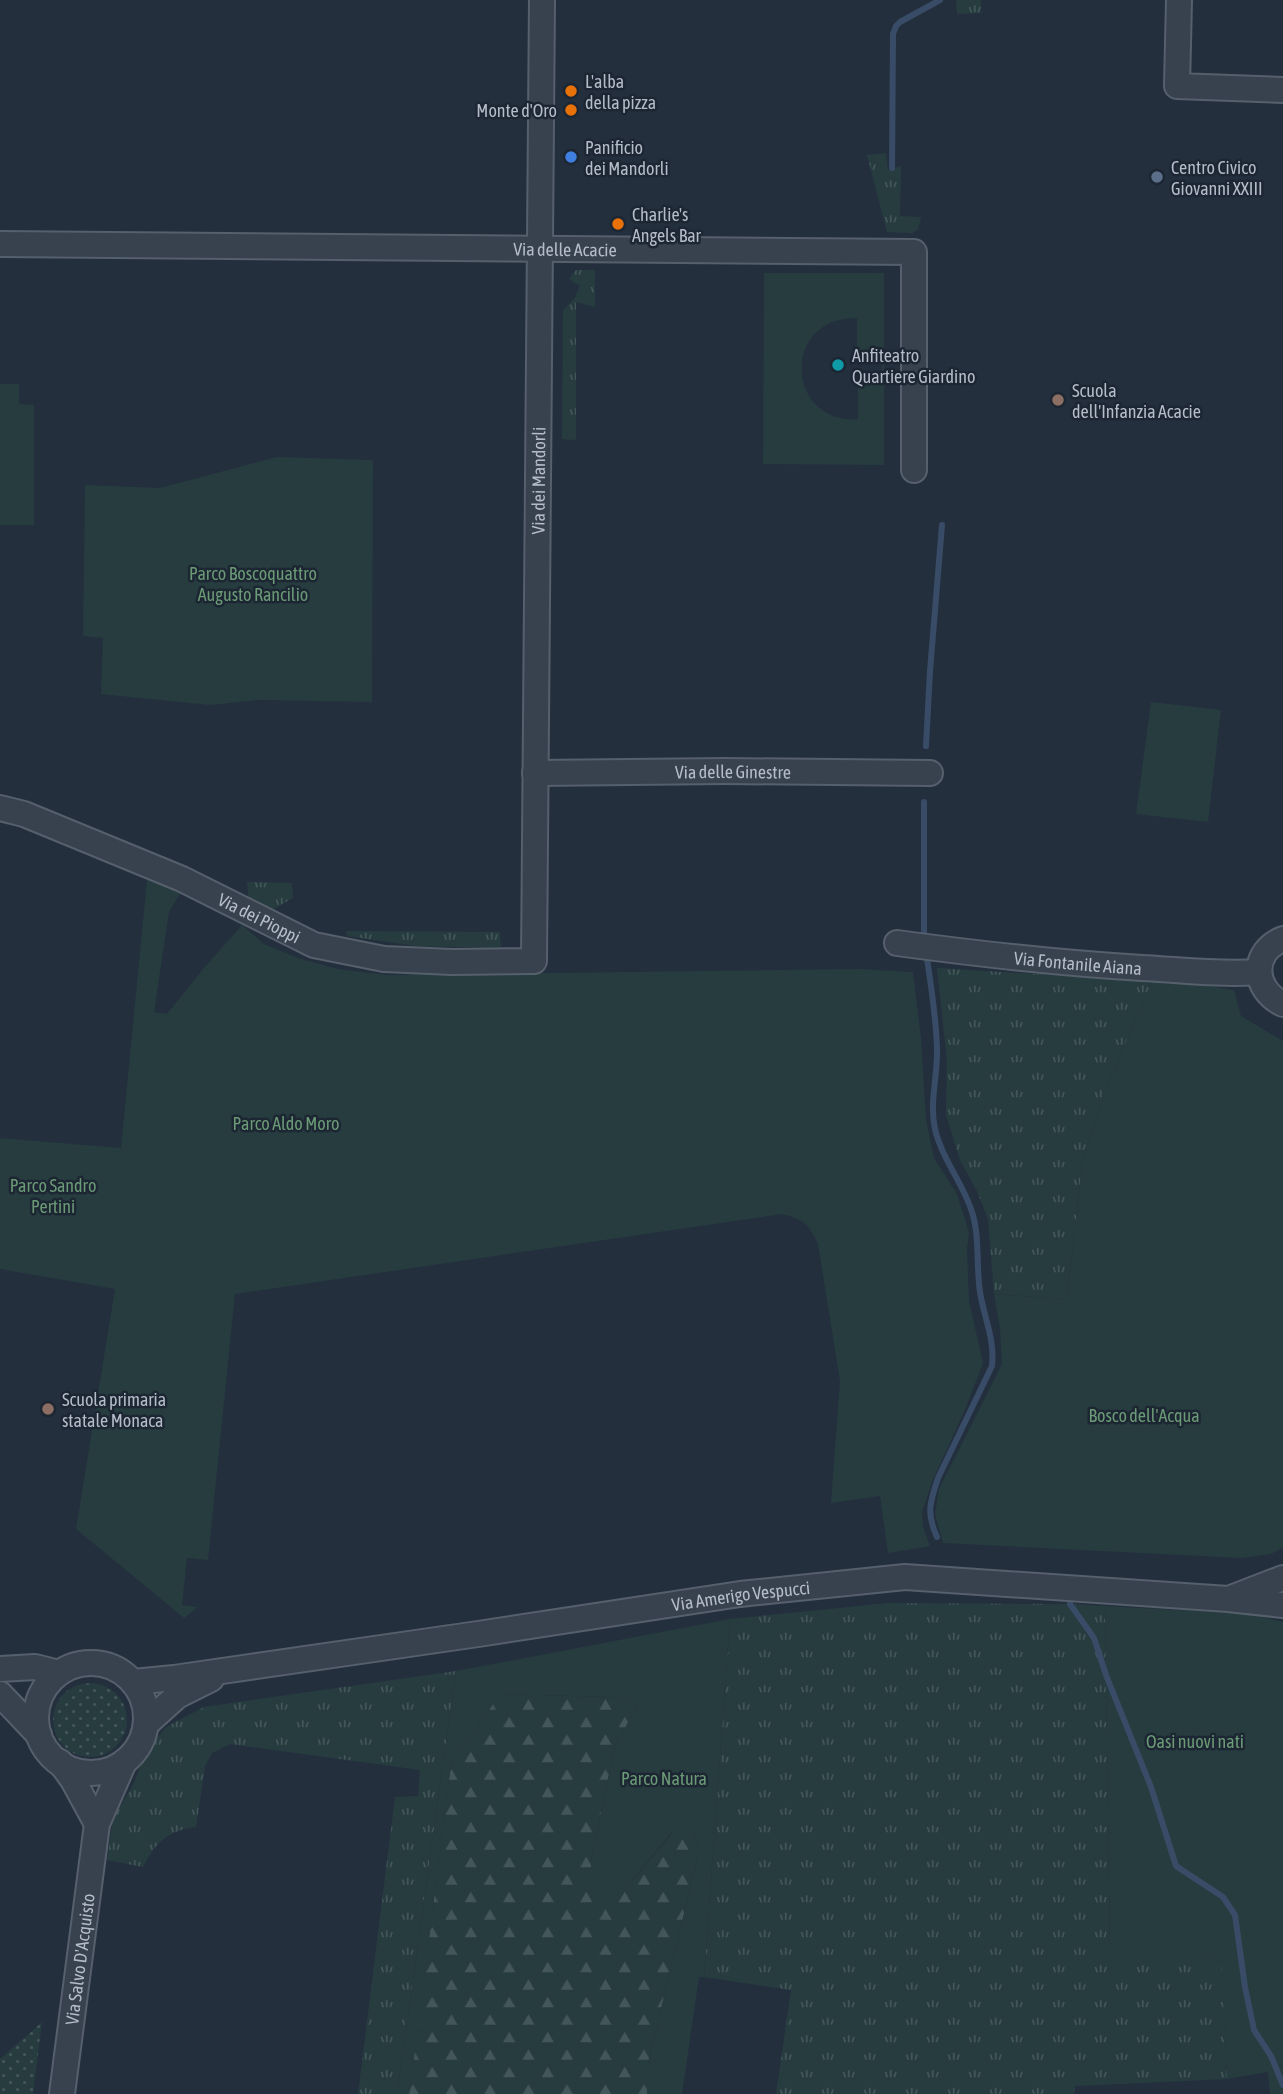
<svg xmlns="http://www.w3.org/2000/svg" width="1283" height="2094" font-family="'Asap Condensed',sans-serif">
<defs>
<pattern id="grass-tufts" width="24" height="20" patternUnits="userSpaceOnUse" patternTransform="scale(1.75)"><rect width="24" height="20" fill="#263c3f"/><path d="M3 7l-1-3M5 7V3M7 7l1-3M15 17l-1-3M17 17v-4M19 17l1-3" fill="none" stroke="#435659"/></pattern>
<pattern id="forest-firs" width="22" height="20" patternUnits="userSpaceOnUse" patternTransform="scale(1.75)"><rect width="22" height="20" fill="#263c3f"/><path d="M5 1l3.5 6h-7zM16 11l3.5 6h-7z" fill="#435659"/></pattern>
<pattern id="garden-dots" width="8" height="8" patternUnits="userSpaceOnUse" patternTransform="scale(1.75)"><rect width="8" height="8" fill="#263c3f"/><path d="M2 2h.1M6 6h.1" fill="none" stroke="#435659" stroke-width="1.8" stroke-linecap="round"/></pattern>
</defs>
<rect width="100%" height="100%" fill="#242f3e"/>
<path fill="url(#grass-tufts)" d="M 956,0 L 981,0 L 981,13 L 957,14 Z
M 886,153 L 888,170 L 901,166 L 900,216 L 921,217 L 918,230 L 912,233 L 887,232 L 867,155 Z
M 576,270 L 595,270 L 595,307 L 576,302 L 576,440 L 562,439 L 563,310 L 574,299 L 580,286 L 569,279 Z
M 247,882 L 292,883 L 293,898 L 270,911 L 249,902 Z
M 346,931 L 500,932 L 501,948 L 416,946 L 347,936 Z
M 937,968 L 1152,981 L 1108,1084 L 1083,1156 L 1067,1299 L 994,1294 L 988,1219 L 976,1189 L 960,1160 L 946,1115 L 947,1061 Z
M 889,1603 L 1070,1604 L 1105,1606 L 1110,1954 L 1222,1958 L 1227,2079 L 1075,2086 L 1074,2094 L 776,2094 L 791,1990 L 704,1977 L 730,1619 Z
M 456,1671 L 397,2094 L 358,2094 L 395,1797 L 418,1796 L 420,1770 L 230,1744 L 212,1753 L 205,1766 L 196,1827 C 168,1830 155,1843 143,1867 L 107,1860 L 113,1819 L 133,1785 L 147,1750 L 166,1727 L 204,1707 Z"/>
<path fill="url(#forest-firs)" d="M 500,1694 L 611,1697 L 638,1705 L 615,1746 L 591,1861 L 621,1894 L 673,1832 L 692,1832 L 700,1847 L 647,2068 L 647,2094 L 409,2094 L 451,1764 Z"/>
<path fill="#263c3f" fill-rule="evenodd" d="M 764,273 L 884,273 L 884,465 L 763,464 ZM 857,318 L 857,356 L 882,356 L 882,384 L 858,384 L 858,419 C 786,425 780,317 857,318 Z
M 0,384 L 19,384 L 19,404 L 34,405 L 34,525 L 0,525 Z
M 277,457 L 373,460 L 372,702 L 258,700 L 210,705 L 101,694 L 103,638 L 83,636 L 85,485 L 160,488 Z
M 1151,702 L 1221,710 L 1208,822 L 1136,814 Z
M 147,880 L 181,892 L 169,912 L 154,1012 L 167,1014 L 204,968 L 242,925 L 264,944 L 298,958 L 337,969 L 388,975 L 860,969 L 913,972 L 921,1039 L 926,1119 L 934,1158 L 957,1194 L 969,1232 L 967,1249 L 969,1301 L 983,1363 L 967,1405 L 932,1482 L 922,1512 L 923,1527 L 930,1546 L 888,1553 L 880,1496 L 831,1503 L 840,1381 L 818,1244 C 809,1224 803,1219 782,1214 L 235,1294 L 208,1560 L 187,1558 L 182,1605 L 198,1607 L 184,1618 L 76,1529 L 115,1289 L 0,1269 L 0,1138 L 121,1148 Z
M 1152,981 L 1196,984 L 1234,990 L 1241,1016 L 1283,1041 L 1283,1548 L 1271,1554 L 1242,1558 L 943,1543 L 935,1514 L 939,1489 L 1002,1364 L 1000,1329 L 994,1294 L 1067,1299 L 1083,1156 L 1108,1084 Z
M 1105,1606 L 1249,1614 L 1283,1622 L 1283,2094 L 1270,2094 L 1268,2072 L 1227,2079 L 1221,1958 L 1110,1955 Z
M 730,1619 L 704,1977 L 699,1977 L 682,2094 L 647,2094 L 647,2068 L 700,1847 L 692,1832 L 672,1832 L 621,1894 L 591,1898 L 591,1861 L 615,1746 L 638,1705 L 611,1697 L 500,1694 L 451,1764 L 414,2059 L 409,2094 L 397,2094 L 456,1671 Z"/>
<path fill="url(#garden-dots)" d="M53 1720a37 37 0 1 1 74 0a37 37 0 1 1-74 0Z
M 42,2022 L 33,2094 L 0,2094 L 0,2059 Z"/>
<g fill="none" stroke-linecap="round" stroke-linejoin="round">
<path stroke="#394c67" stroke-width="6" d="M 892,168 L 893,34 L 896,26 L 900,22 L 940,0
M 926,746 L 930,671 L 942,525
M 924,942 L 924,802
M 926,952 C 931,984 936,1016 937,1048 C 938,1075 929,1103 935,1129 C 942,1159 963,1183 972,1212 C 980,1237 976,1266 980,1292 C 984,1318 995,1339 992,1366 L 938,1478 C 930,1502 926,1513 937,1537
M 1070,1604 L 1094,1638 L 1106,1675 L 1151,1787 L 1176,1866 L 1223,1897 L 1235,1915 L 1245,1987 L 1254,2030 L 1271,2056 L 1283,2085"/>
<defs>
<g id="street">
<path d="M 1179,0 L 1177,86 L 1283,90"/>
<path id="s1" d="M 0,244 L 914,252 L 914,470"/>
<path id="s2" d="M 535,773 L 725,771 L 930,773"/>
<path id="s3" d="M 0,808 L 24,814 L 182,879 L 314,945 L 384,959 L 452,962 L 534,961 L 542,0"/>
<path d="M 1283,939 C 1251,952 1252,989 1283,1004"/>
<path id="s4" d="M 897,943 C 978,954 1060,963 1142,968 C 1181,970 1220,975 1259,972"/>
<path d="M 1231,1598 L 1283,1578"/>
<circle cx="91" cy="1718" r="55"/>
<path d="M 0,1669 L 35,1667 L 59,1673"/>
<path id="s5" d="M 133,1682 L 174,1678 L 478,1634 L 740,1594 L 905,1577 L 1228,1599 L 1283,1605"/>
<path d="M 0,1694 L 39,1735"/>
<path d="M 146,1724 L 177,1696 L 211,1679"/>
<path d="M 60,1762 L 73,1780 L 97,1824"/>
<path id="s6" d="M 62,2094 L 97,1824 L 124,1762"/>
</g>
</defs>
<use href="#street" stroke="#565f6c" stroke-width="28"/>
<use href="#street" stroke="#38414e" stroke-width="24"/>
</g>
<g fill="#e8710a" stroke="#1d2633" stroke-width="2.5">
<circle cx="571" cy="91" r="7"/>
<circle cx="571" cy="110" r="7"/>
<circle cx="618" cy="224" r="7"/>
</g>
<circle fill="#3f7fe0" stroke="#1d2633" stroke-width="2.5" cx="571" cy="157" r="7"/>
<circle fill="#5c6f8a" stroke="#1d2633" stroke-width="2.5" cx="1157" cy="177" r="7"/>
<circle fill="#0f9aa8" stroke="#1d2633" stroke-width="2.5" cx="838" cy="365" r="7"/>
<g fill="#8d6e63" stroke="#1d2633" stroke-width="2.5">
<circle cx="1058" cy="400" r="7"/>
<circle cx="48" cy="1409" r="7"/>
</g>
<g text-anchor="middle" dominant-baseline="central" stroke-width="5" stroke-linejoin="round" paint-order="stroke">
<g font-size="18" fill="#b4bcc9" stroke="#1d2633" text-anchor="start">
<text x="585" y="81">L'alba<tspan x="585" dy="21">della pizza</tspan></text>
<text x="557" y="110" text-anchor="end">Monte d'Oro</text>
<text x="585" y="147">Panificio<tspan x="585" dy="21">dei Mandorli</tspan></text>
<text x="1171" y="167">Centro Civico<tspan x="1171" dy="21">Giovanni XXIII</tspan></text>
<text x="632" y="214">Charlie's<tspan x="632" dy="21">Angels Bar</tspan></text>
<text x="852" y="355">Anfiteatro<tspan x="852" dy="21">Quartiere Giardino</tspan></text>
<text x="1072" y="390">Scuola<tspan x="1072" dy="21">dell'Infanzia Acacie</tspan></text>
<text x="62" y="1399">Scuola primaria<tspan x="62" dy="21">statale Monaca</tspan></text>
</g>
<g font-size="18" fill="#b4bcc9" stroke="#1d2633">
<text stroke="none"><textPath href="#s1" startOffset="565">Via delle Acacie</textPath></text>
<text stroke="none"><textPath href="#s3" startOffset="1045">Via dei Mandorli</textPath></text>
<text stroke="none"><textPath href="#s2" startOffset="198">Via delle Ginestre</textPath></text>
<text stroke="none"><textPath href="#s3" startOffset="282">Via dei Pioppi</textPath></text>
<text stroke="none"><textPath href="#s4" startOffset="182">Via Fontanile Aiana</textPath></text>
<text stroke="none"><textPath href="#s5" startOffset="614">Via Amerigo Vespucci</textPath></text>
<text stroke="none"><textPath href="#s6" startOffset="136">Via Salvo D'Acquisto</textPath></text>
</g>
<g font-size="18" fill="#6b9a76" stroke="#1d2633">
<text x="253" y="573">Parco Boscoquattro<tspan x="253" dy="21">Augusto Rancilio</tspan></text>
<text x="286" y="1123">Parco Aldo Moro</text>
<text x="53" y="1185">Parco Sandro<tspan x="53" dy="21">Pertini</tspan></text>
<text x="1144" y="1415">Bosco dell'Acqua</text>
<text x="1195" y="1741">Oasi nuovi nati</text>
<text x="664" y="1778">Parco Natura</text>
</g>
</g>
</svg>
